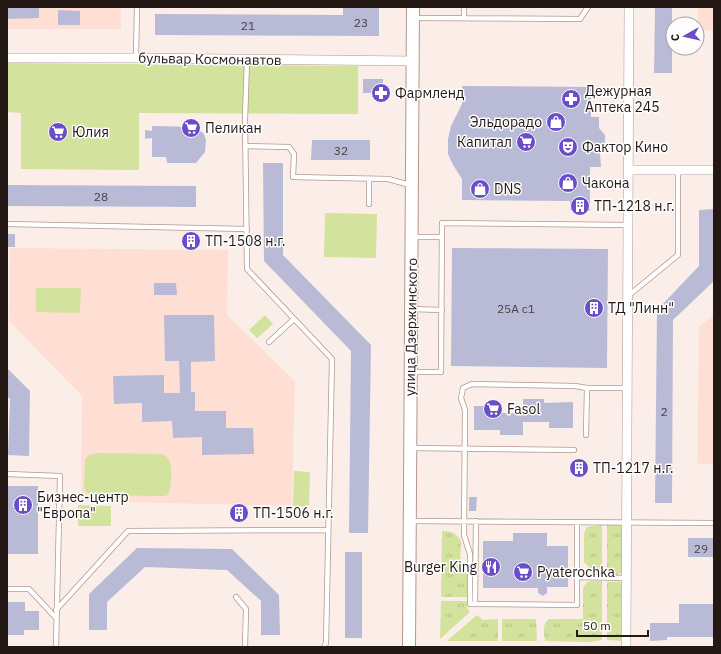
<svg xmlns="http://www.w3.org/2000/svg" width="721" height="654" font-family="'IBM Plex Sans',sans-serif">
<defs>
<pattern id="grass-tufts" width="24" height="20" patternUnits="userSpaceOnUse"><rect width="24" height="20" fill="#d3e29d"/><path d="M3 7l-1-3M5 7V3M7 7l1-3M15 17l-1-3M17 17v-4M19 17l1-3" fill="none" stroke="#b5c186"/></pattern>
</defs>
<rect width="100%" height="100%" fill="#fbeee9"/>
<path fill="#ffdfd4" d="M 7,7 L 121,7 L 121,29 L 7,29 Z
M 698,7 L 714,7 L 714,30 L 698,30 Z
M 10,248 L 228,250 L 227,315 L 295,381 L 292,506 L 81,501 L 82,396 L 9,321 Z
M 714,314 L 714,464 L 697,464 L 699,327 Z"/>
<path fill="url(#grass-tufts)" d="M 602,525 L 602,575 L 595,574 L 584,562 L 584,533 L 587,527 Z
M 607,525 L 618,525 L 623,527 L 623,572 L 617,575 L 607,575 Z
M 442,531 C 450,531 457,533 461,541 L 460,572 L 468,572 L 467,597 L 441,597 Z
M 590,581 L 602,581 L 602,640 L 589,642 L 545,641 C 544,633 542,624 549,619 L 583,619 L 583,588 L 587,582 Z
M 607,582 L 620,582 L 623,587 L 623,641 L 607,640 Z
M 441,601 L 467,601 L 467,608 L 470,612 L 440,639 Z
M 477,615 L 483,620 L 498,619 L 498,641 L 447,641 Z
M 502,619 L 536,619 L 537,641 L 502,641 Z"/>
<path fill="#d3e29d" d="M 7,63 L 358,66 L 358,114 L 139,113 L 139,170 L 21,169 L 21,113 L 7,112 Z
M 325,213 L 377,214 L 376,258 L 324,257 Z
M 36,288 L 81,288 L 80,313 L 36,312 Z
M 265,315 L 273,324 L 257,338 L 249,330 Z
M 96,453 L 162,454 C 165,456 168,457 169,460 C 173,466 171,489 168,495 L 163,496 L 91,495 L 87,493 L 84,488 L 85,460 L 89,455 Z
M 294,471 L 310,472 L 309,507 L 293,506 Z
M 78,505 L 111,506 L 111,526 L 78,526 Z"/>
<path fill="#b9bbd6" d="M 7,7 L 39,7 L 39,18 L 7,19 Z
M 343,7 L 379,7 L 379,36 L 155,35 L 155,14 L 343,15 Z
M 655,7 L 672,7 L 672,73 L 654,73 Z
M 58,10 L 80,11 L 80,25 L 58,25 Z
M 363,79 L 383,79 L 383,93 L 363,93 Z
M 462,86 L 591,87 L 591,117 L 599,117 L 599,128 L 605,135 L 605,144 L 600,153 L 601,167 L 590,167 L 590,211 L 570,210 L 570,201 L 462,200 L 462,179 L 453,165 L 448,154 L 448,139 L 451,126 L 462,104 Z
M 152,126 L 196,127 L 204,134 L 206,140 L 205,152 L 196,163 L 167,163 L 166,157 L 152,157 L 152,138 L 145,139 L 145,130 L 152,131 Z
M 312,140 L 370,140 L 370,160 L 311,160 Z
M 263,163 L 283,163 L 283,255 L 371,345 L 368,533 L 349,533 L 351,351 L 264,261 Z
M 7,185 L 196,186 L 196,207 L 7,206 Z
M 714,209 L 714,281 L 673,320 L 672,503 L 655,503 L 657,310 L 699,266 L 699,210 Z
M 7,234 L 15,234 L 15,247 L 7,247 Z
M 186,234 L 197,234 L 197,249 L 186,248 Z
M 452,248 L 608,249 L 607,368 L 451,366 Z
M 154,283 L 176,283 L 177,295 L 154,295 Z
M 164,315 L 214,315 L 215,361 L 191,362 L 191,392 L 195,392 L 195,411 L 226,411 L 226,428 L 253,428 L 254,454 L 202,455 L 202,437 L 173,438 L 172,421 L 142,422 L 142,403 L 114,404 L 113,376 L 164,375 L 164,393 L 180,393 L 179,361 L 165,361 Z
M 7,368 L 30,391 L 29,456 L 8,455 L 10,399 L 7,396 Z
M 523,399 L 544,399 L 544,403 L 573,402 L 573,428 L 549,428 L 549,422 L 523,422 L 523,435 L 500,435 L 500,430 L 474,430 L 474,406 L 495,406 L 495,413 L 523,413 Z
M 572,463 L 586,463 L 585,472 L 571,472 Z
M 7,486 L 38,486 L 38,554 L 7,554 Z
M 469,497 L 477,497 L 476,511 L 469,511 Z
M 235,507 L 244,507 L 244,519 L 234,519 Z
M 513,533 L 547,533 L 547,546 L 568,546 L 568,587 L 547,587 L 547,593 L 543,596 L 538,593 L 538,588 L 483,588 L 483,541 L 513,541 Z
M 688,538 L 714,538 L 714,557 L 688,557 Z
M 137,548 L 232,549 L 279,595 L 280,635 L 261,635 L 261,601 L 227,570 L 145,567 L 107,602 L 107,630 L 89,630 L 89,594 Z
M 345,552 L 362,552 L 362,638 L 345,638 Z
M 7,602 L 25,602 L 25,611 L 39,611 L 39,630 L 24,630 L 24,635 L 7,635 Z
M 679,604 L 714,604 L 714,637 L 667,637 L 667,640 L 650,641 L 650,623 L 679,623 Z"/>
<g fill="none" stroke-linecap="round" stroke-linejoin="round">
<defs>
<path id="lane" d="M 414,18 L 580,19 L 588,7
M 464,18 L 464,7
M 136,58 L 137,7
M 247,60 L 245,119 L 247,269 L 332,359 L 326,643 L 324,647
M 246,146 L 289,147 L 294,154 L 293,177 L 388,179 L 410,185
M 369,204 L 369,179
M 7,224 L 247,229
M 412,237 L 442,237
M 628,296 L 678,255 L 678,170
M 411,309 L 442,310
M 269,342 L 294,319
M 411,372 L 441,372 L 442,223 L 628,225
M 586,435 L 587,388 L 627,388
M 412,448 L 574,450
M 7,474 L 60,476 L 56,647
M 410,521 L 714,523
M 577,522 L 577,605 L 470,604 L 470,554 L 464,535 L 465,410 L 461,398 L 463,388 L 472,384 L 575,386 L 587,388
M 577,577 L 626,578
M 7,589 L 29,589 L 56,618
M 236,597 L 246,609 L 245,647
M 475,604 L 476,521
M 56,610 L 128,531 L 328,530"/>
<path id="street" d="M 7,58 L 136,58 L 413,61
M 628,170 L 714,170
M 626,647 L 629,7"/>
<path id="secondary" d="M 409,647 L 413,7"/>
</defs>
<use href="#lane" stroke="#b3968c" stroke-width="6"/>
<use href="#street" stroke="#b3968c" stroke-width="10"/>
<use href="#secondary" stroke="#b3968c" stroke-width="14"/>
<use href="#lane" stroke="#fff" stroke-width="4.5"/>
<use href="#street" stroke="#fff" stroke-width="9"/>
<use href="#secondary" stroke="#fff" stroke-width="12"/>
</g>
<defs>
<symbol id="pharmacy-disc" viewBox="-11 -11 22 22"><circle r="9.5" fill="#6b4ec7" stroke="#fefefe"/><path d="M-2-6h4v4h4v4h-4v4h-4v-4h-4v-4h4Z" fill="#fff"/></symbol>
<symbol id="shop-disc" viewBox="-11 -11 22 22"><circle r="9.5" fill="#6b4ec7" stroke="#fefefe"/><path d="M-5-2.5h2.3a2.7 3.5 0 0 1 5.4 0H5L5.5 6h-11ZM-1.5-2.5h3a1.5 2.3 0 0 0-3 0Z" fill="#fff"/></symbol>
<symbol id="supermarket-disc" viewBox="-11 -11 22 22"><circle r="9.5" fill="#6b4ec7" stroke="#fefefe"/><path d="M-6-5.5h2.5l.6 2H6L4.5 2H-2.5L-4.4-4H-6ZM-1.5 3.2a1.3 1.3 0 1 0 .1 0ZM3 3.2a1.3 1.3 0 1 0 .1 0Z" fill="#fff"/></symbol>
<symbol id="theatre-disc" viewBox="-11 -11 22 22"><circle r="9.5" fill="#6b4ec7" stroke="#fefefe"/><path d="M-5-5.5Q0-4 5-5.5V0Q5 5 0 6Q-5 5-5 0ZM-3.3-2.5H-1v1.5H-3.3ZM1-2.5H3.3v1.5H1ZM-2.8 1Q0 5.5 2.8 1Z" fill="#fff"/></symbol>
<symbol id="building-disc" viewBox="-11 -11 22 22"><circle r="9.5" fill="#6b4ec7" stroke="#fefefe"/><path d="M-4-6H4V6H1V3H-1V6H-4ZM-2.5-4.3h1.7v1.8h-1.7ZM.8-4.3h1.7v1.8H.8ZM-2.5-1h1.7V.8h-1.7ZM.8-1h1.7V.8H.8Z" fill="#fff"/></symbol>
<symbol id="restaurant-disc" viewBox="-11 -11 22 22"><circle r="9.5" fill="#6b4ec7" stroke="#fefefe"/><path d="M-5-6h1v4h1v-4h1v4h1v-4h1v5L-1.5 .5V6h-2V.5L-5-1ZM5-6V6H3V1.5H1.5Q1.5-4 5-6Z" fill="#fff"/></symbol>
</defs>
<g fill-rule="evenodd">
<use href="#pharmacy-disc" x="370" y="82" width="22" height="22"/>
<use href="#pharmacy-disc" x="560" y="88" width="22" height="22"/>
<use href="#shop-disc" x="545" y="111" width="22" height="22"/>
<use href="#supermarket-disc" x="180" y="117" width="22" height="22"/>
<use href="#supermarket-disc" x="47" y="121" width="22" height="22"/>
<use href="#supermarket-disc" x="515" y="131" width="22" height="22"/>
<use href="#theatre-disc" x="557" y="136" width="22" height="22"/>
<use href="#shop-disc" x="557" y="172" width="22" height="22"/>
<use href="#shop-disc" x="469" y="178" width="22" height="22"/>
<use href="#building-disc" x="569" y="195" width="22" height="22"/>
<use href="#building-disc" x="180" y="230" width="22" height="22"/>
<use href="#building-disc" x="583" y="297" width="22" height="22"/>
<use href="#supermarket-disc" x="482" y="398" width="22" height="22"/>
<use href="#building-disc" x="568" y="457" width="22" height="22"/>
<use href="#building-disc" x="12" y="494" width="22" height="22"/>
<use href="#building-disc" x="228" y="502" width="22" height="22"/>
<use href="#restaurant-disc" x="480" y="556" width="22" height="22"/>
<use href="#supermarket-disc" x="512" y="561" width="22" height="22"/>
</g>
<g text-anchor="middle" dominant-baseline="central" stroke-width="3" stroke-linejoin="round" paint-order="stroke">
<g font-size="12" fill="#484144">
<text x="361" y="22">23</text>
<text x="248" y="25">21</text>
<text x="341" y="150">32</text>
<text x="101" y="196">28</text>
<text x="516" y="308">25А с1</text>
<text x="664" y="411">2</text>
<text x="701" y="548">29</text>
</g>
<g font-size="14" fill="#231814" stroke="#fefefe">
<text transform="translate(210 59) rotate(1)">бульвар Космонавтов</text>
<text transform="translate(411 327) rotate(-89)">улица Дзержинского</text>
</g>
<g font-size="14" fill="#231814" stroke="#fefefe" text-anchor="start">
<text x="585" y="91">Дежурная<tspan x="585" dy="16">Аптека 245</tspan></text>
<text x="395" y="93">Фармленд</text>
<text x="542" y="122" text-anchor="end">Эльдорадо</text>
<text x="205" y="128">Пеликан</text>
<text x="72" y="132">Юлия</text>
<text x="512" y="142" text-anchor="end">Капитал</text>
<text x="582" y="147">Фактор Кино</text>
<text x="582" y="183">Чакона</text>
<text x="494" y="189">DNS</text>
<text x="594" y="206">ТП-1218 н.г.</text>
<text x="205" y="241">ТП-1508 н.г.</text>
<text x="608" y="308">ТД "Линн"</text>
<text x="507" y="409">Fasol</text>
<text x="593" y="468">ТП-1217 н.г.</text>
<text x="37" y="497">Бизнес-центр<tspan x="37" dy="16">"Европа"</tspan></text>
<text x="253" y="513">ТП-1506 н.г.</text>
<text x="477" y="567" text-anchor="end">Burger King</text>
<text x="537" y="572">Pyaterochka</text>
</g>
</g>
<rect width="721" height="654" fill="none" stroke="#231814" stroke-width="16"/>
<g transform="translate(685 36) rotate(262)"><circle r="19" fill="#fefefe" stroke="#a6a2a0"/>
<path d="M0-3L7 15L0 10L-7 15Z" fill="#6b4ec7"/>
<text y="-6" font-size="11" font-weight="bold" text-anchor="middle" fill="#231814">С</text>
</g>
<path d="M577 630v6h71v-6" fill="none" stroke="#231814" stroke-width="2"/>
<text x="583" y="630" font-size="12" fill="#231814" stroke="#fefefe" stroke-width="3" paint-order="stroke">50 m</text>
</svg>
